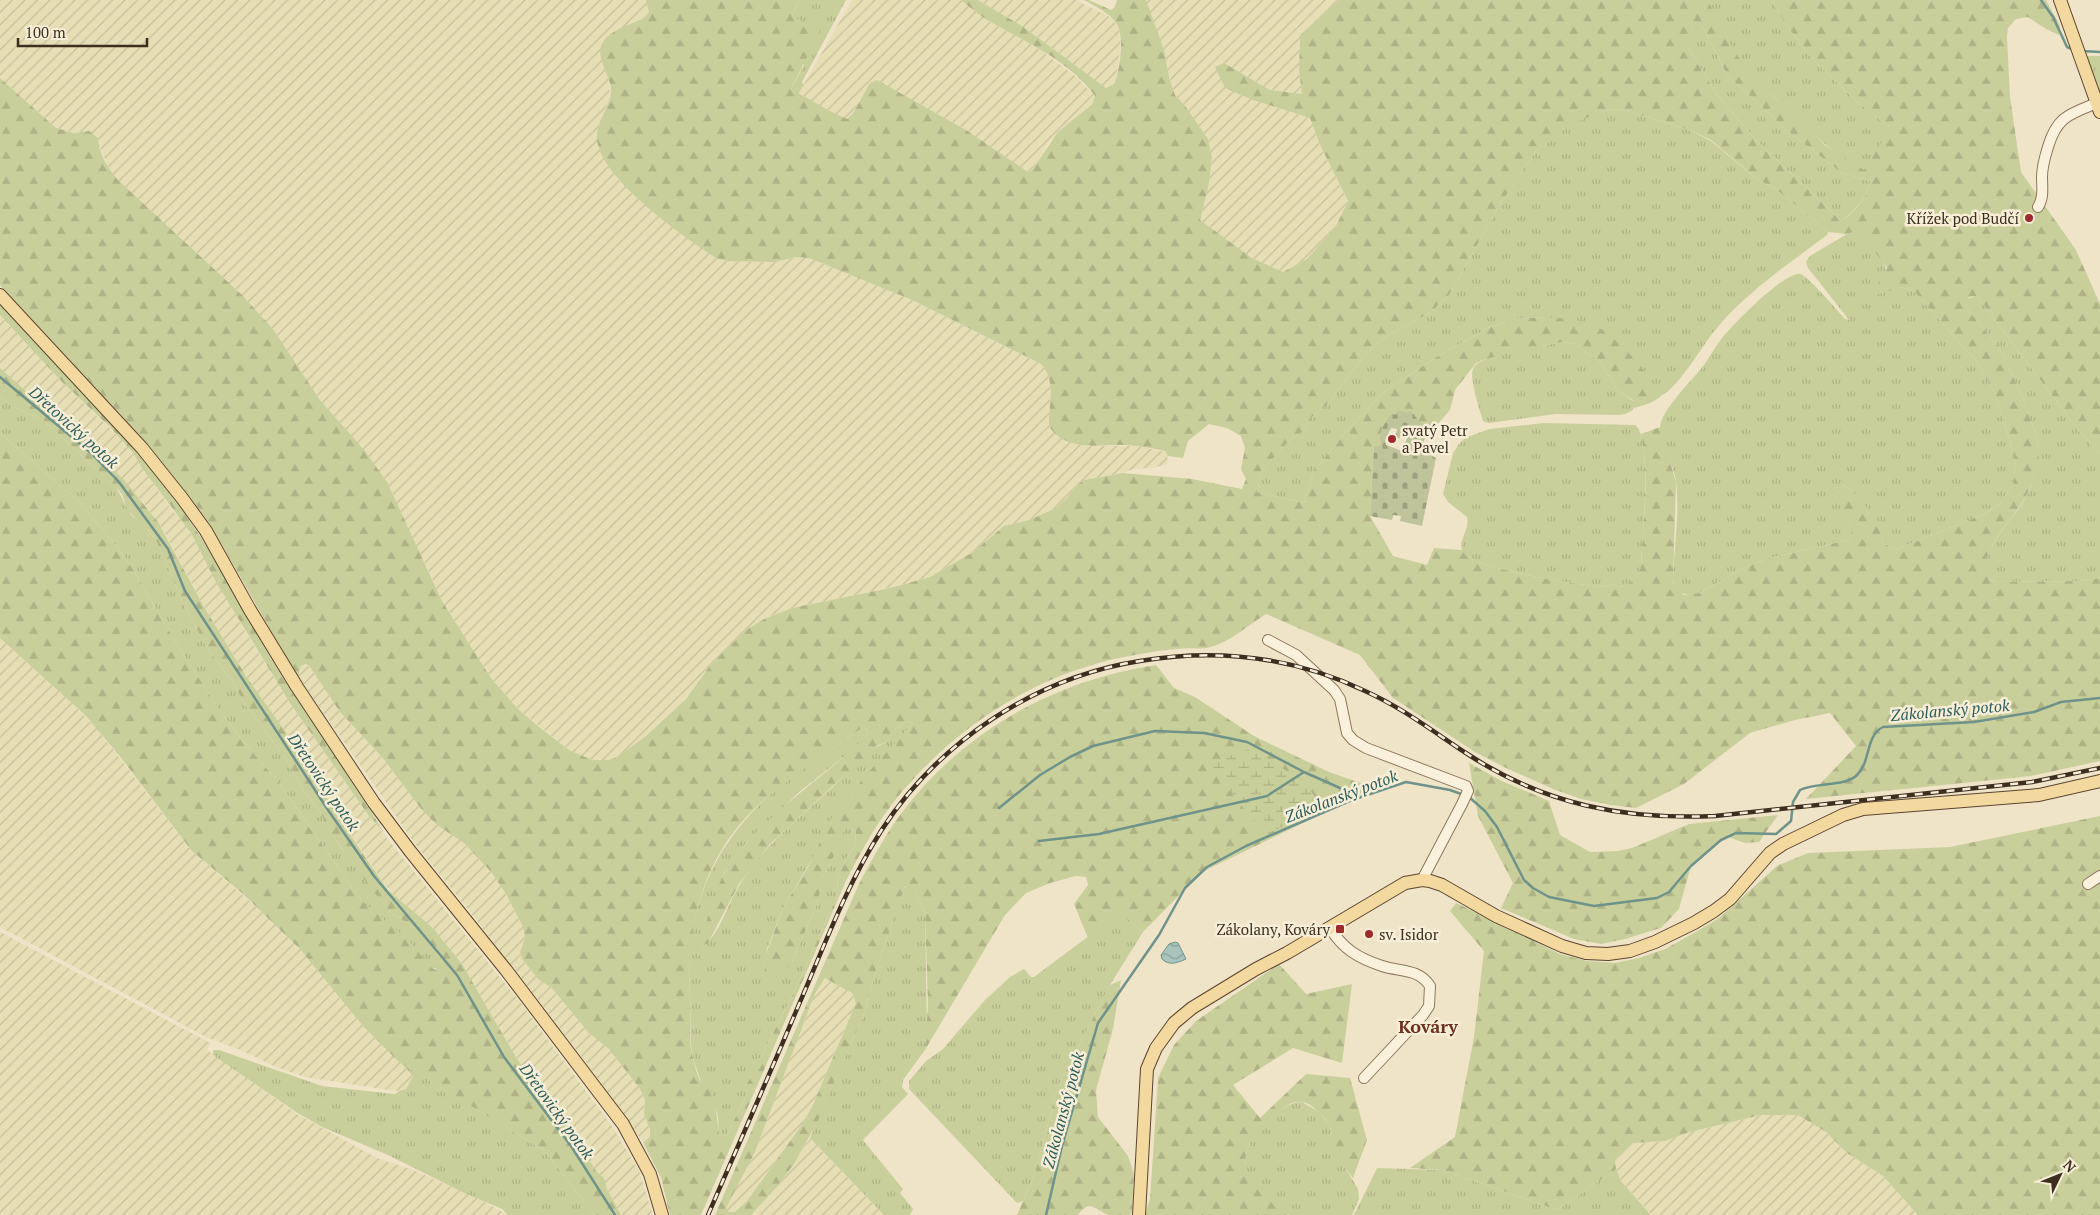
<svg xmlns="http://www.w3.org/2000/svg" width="2100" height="1215" font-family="'PT Serif',serif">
<defs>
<pattern id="farmland-furrows" width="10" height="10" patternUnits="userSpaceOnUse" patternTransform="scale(1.25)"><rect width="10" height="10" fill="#e6deb5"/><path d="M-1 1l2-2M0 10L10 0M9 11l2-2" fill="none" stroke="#c6bf9b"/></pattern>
<pattern id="grass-tufts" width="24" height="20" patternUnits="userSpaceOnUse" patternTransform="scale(1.25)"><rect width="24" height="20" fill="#c9cf9b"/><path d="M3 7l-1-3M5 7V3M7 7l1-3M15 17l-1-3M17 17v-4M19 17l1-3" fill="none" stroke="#aeb285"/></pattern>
<pattern id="forest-firs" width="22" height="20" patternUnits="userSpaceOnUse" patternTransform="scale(1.25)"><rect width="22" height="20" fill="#c9cf9b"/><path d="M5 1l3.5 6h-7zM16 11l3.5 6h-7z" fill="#aeb285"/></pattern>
<pattern id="wetland-marsh" width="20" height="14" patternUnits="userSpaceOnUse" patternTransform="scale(1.25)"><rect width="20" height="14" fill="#c9cf9b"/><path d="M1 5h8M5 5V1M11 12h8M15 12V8" fill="none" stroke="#aeb285"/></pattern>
<pattern id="cemetery-stones" width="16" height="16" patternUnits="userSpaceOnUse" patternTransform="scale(1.25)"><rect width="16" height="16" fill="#bfc49a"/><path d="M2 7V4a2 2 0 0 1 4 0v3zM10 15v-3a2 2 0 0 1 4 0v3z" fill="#9ca07d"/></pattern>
<pattern id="water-waves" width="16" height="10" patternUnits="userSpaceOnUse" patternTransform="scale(1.25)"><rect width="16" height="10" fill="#a9c4bc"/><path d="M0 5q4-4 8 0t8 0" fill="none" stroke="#8ba098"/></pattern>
</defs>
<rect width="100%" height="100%" fill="#f0e4c8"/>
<path fill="url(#farmland-furrows)" d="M 0,0 L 646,0 L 650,12 L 646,17 L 629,24 L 609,82 L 610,97 L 600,124 L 598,145 L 617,178 L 634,195 L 716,258 L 727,261 L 775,262 L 796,257 L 809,258 L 912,300 L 1041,364 L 1046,369 L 1051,382 L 1049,416 L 1049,426 L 1052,431 L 1072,443 L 1101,446 L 1138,446 L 1165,452 L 1168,454 L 1167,464 L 1153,468 L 1133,469 L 1123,473 L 1084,480 L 1076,486 L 1068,497 L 1056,508 L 1029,520 L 1004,526 L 973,552 L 930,577 L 889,588 L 792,608 L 764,619 L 749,628 L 723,652 L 709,667 L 686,699 L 646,736 L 617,757 L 608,760 L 592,760 L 580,756 L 569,750 L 518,709 L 491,678 L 442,601 L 427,567 L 372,461 L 320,400 L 273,329 L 242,295 L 118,180 L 110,171 L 99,145 L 89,131 L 74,133 L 56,128 L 0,78 Z
M 852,0 L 961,0 L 990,22 L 1028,41 L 1074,75 L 1094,95 L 1095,100 L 1049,142 L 1032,170 L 1027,172 L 966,130 L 905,96 L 870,83 L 850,117 L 847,119 L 842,118 L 798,94 Z
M 978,0 L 1076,0 L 1110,17 L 1119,28 L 1120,42 L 1119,64 L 1114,84 L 1107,87 L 1102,86 L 1022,26 Z
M 1146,0 L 1339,0 L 1300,35 L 1299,71 L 1302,94 L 1270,90 L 1224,63 L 1254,100 L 1310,118 L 1321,147 L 1348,201 L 1336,226 L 1307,259 L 1283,272 L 1252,258 L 1199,220 L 1209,183 L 1212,157 L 1208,139 L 1186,107 L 1175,95 Z
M 0,315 L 62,382 L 127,445 L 171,509 L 187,526 L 245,631 L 290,703 L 369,816 L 520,1002 L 614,1129 L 639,1171 L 653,1215 L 621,1215 L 607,1189 L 604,1178 L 597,1172 L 552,1105 L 517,1059 L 462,964 L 433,928 L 394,895 L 383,882 L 330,803 L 306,761 L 246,676 L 204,607 L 166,535 L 148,508 L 134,492 L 0,368 Z
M 0,638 L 72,703 L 97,729 L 192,851 L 285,932 L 320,971 L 363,1026 L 408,1069 L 413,1076 L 406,1089 L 400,1091 L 382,1089 L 305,1077 L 276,1067 L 238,1049 L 208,1038 L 0,927 Z
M 303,664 L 310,667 L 340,712 L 382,757 L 422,810 L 437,825 L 464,843 L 492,873 L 506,894 L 523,927 L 525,938 L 520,952 L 522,959 L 535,975 L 551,987 L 589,1033 L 609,1049 L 640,1089 L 645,1100 L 644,1114 L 650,1130 L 650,1137 L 647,1141 L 643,1142 L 585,1061 L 471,913 L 416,845 L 302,682 L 298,673 L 299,668 Z
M 0,932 L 210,1043 L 207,1050 L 297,1114 L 377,1158 L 413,1170 L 479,1199 L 508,1215 L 0,1215 Z
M 825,978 L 834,981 L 852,993 L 856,1003 L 812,1107 L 801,1126 L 747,1201 L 735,1212 L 729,1212 L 725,1209 L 755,1152 L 815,993 Z
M 1761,1115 L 1798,1115 L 1826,1132 L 1847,1153 L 1883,1176 L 1918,1215 L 1652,1215 L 1621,1181 L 1616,1169 L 1615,1160 L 1633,1143 L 1665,1141 L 1690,1132 Z
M 810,1138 L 884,1215 L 751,1215 Z"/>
<path fill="url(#grass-tufts)" d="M 799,0 L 846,0 L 802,82 L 804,85 L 798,94 L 791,89 L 804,65 L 792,16 Z
M 1708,0 L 1772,0 L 1784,22 L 1811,57 L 1855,100 L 1889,127 L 1889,131 L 1866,170 C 1847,170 1793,113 1777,99 C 1768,91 1758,87 1750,77 C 1735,59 1715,23 1708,0 Z
M 1693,26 L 1701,26 L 1704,29 L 1727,75 L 1785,129 L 1842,173 L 1870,181 C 1870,196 1852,213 1841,221 L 1757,141 L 1717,95 L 1688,47 L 1688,36 Z
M 2084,56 L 2100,56 L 2100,99 Z
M 1610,109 L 1623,110 L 1654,119 L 1692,131 L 1711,141 L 1758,180 L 1776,189 L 1828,232 L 1827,235 C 1786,266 1744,293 1712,334 C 1702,347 1675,391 1662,395 L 1658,393 L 1545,317 L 1513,319 L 1488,328 L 1435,358 L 1385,391 L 1345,433 L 1314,471 L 1304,503 L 1257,492 L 1261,472 L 1289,441 L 1302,432 L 1313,416 L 1327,405 L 1359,362 L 1382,339 L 1431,312 L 1449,295 L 1499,206 L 1536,151 L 1573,122 Z
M 1852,231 L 1858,231 L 1862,234 C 1868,242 1890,265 1885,273 C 1881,281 1876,285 1876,294 L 1902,287 L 1915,292 L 1977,362 L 1994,391 L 2013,451 L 2015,466 L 2013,485 L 2000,504 L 1984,514 L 1895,550 L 1884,543 L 1874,517 L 1851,490 L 1843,485 C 1828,505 1862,526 1848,540 L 1770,558 L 1745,567 L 1700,593 L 1690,595 L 1680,593 L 1674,587 L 1673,580 C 1674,548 1680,513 1676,481 C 1674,464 1658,442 1660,427 C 1661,411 1690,382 1701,369 C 1709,359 1714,348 1722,338 C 1732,325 1785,271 1800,274 C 1807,275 1838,311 1845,319 L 1849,320 L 1808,268 L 1806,262 L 1810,256 Z
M 1975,296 L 1979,299 L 2076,427 L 2100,455 L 2100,578 L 2078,581 L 1997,582 C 1961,575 2011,519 2020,507 C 2028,495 2034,480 2037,465 C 2038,460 2039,455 2039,450 C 2037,428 2010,366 1998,347 C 1988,332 1973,320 1966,304 L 1967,299 Z
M 1563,342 L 1575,344 L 1601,363 L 1618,391 L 1635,402 L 1633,410 L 1625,414 L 1619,415 L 1556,414 L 1489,423 L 1483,421 C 1480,411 1469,378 1473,369 C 1479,353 1546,346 1563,342 Z
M 0,396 L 12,406 L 43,420 L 116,487 L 131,515 L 143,524 L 157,542 L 184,606 L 209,651 L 233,682 L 244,703 L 285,757 L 305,793 L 319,810 L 339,845 L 390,912 L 415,928 L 429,941 L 433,950 L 441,958 L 442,965 L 439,969 L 432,968 L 360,899 L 281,785 L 243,741 L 223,715 L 177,645 L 133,569 L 113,542 L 80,503 L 0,433 Z
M 1544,423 L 1635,425 C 1653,437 1642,543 1641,567 C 1639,575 1633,584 1624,586 C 1605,592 1501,571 1480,563 C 1473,560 1466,556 1462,550 C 1459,538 1470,529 1467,517 L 1448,502 L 1443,494 L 1453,453 L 1459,444 L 1465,438 L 1489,429 Z
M 909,721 L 913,723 L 850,795 L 783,908 L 767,949 L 764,967 L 792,962 L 816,906 L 822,886 L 822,878 L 831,862 L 842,833 L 845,829 L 851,829 L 856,831 L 855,846 L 846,859 L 837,878 L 838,894 L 794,992 L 761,1057 L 753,1063 L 753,1073 L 745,1087 L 745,1098 L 728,1133 L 723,1137 L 719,1134 C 718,1127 719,1118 717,1112 C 715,1105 710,1098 706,1092 C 700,1080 695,1066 692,1053 C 689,1034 692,1015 690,996 C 685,918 706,857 762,802 C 789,775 828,753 859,730 L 866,728 L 868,734 L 856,747 L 798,793 L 745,844 L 724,873 L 705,926 L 702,947 C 720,934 727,905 739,886 C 763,846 794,823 827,792 C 844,778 864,750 885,743 C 893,732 895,727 909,721 Z
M 907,885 L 912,886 L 915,891 L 925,913 L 927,1028 L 925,1050 L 903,1080 L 902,1087 L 908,1094 L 863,1140 L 903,1189 L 900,1193 L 913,1209 L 910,1215 L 884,1215 L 810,1138 L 865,1011 L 877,967 L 904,888 Z
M 1121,912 L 1143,932 L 1110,985 L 1058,1086 L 1034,1176 L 1023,1201 L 1017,1203 L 909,1089 L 909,1081 L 926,1061 L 943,1049 L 985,1000 L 1010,977 L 1024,969 L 1031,977 L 1034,977 Z
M 213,1050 L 219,1050 L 322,1086 L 395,1094 L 399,1091 L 406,1089 L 413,1076 L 401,1063 L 545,1151 L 594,1215 L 508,1215 L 502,1209 L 460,1191 L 390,1156 L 320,1126 L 296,1112 L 213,1055 Z
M 1302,1102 L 1319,1112 L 1329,1124 L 1337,1154 L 1358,1189 L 1359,1199 L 1352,1215 C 1336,1215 1304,1215 1290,1215 C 1283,1213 1274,1205 1268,1200 C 1233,1173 1242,1142 1272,1117 C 1282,1109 1289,1102 1302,1102 Z
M 1377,1168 L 1443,1170 L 1557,1210 L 1616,1169 L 1621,1181 L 1651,1215 L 1354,1215 Z"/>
<path fill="url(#forest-firs)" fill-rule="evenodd" d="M 646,0 L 799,0 L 792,16 L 820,31 L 791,89 L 828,110 L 847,119 L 853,113 L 870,83 L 877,80 L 966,130 L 1028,172 L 1032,170 L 1058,132 L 1092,104 L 1095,96 C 1071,62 1024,41 989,21 C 979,15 970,7 961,0 L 978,0 L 1022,26 L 1106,88 L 1114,84 C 1120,72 1125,34 1116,23 C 1110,13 1094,6 1084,0 L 1089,0 L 1111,10 L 1114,8 L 1117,0 L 1146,0 L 1164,50 L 1169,77 L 1175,95 L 1186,107 L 1208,139 L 1212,157 L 1209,183 L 1200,220 L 1252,258 L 1283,272 L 1307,259 L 1336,226 L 1348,201 L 1321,147 L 1310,118 L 1253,100 L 1225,88 L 1215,67 L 1224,63 L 1270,90 L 1302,94 L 1299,71 L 1300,35 L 1339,0 L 1708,0 L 1723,32 L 1752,79 L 1787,107 L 1825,145 L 1864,170 L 1889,131 L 1889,127 L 1855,100 L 1811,57 L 1784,22 L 1772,0 L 2046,0 L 2060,26 L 2059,35 L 2046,29 L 2028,17 L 2016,19 L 2008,28 L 2007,37 L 2010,97 L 2021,172 L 2076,250 L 2100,304 L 2100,455 L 2076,427 L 1979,299 L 1975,296 L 1969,297 L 1966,304 C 1973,320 1988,332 1998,347 C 2010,366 2037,428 2039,450 C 2040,464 2033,481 2027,494 C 2014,520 1987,539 1985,570 L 1990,580 L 1997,582 L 2078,581 L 2100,578 L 2100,761 L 2031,776 L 1806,799 L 1856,746 L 1830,713 L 1795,720 L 1750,733 L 1684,784 L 1636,808 L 1611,805 L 1581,799 L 1553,789 L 1508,769 L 1475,752 L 1393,698 L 1360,655 L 1266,614 C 1250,624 1228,643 1211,647 C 1200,650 1188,647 1177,649 C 1154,651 1132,655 1110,660 C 1024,681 947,734 893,803 C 874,827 860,854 846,881 L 701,1215 L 670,1215 L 661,1178 L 643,1142 L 647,1141 L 650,1137 L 650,1130 L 644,1114 L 645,1100 L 640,1089 L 609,1049 L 589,1033 L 551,987 L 539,980 L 522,959 L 520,952 L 525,938 L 523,927 L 506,894 L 492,873 L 464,843 L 437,825 L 422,810 L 382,757 L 340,712 L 310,667 L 306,664 L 301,666 L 299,670 L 299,676 L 295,673 L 212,527 L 188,494 L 147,443 L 0,285 L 0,78 L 56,128 L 74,133 L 89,131 L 98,138 C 99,154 108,169 118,180 L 242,295 L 273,329 L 320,400 L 365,451 L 387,482 L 442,601 L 491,678 L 518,709 L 538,726 L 569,750 L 592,760 L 608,760 L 617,757 L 646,736 L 686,699 L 709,667 L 723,652 L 749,628 L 764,619 L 792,608 L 890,588 L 930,577 L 973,552 L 1004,526 L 1029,520 L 1056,508 L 1068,497 L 1076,486 L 1084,480 L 1123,473 L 1192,479 L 1242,489 L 1246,479 L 1241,469 L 1245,448 L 1241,436 L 1227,428 L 1209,424 L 1188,441 L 1183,458 L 1168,456 L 1165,451 C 1151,448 1136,445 1122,445 C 1098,445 1064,451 1049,426 C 1048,405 1057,380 1041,364 L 912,300 L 809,258 L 796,257 L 775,262 L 727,261 L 716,258 C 684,237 600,179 597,139 C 596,122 610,108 611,91 C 611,81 605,72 602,62 C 592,33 627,27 646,17 L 649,12 ZM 1693,26 L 1701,26 L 1704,29 L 1727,75 L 1785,129 L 1842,173 L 1870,181 C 1870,196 1852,214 1841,221 L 1757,141 L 1717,95 L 1688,47 L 1688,36 ZM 1610,109 L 1623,110 L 1654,119 L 1692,131 L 1711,140 L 1758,180 L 1776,189 L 1828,232 L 1846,234 L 1855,231 L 1862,234 L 1887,268 L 1876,288 L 1876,295 L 1902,287 L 1915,292 L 1977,362 L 1994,391 L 2013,451 L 2015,466 L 2013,485 L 2000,504 L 1984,514 L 1895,550 L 1884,543 L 1875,517 L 1851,490 L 1843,485 C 1827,505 1862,526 1848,540 L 1770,558 L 1745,567 L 1700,593 L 1684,595 L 1676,589 L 1673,583 L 1676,482 L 1660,427 L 1641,434 C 1650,477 1643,523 1641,567 C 1638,575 1633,583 1624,586 C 1605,592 1501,571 1480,563 C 1473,560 1466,556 1462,550 L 1434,548 L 1427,565 L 1393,556 L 1370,516 L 1374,446 L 1381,446 L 1396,415 L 1408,413 L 1427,431 L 1425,439 L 1450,410 L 1455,390 L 1476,363 L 1483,360 L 1510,352 L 1563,342 L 1575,344 L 1601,363 L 1618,391 L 1633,400 L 1634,408 C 1644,405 1654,403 1662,395 L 1655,389 L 1638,362 L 1606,331 L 1573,319 L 1545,317 L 1513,319 L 1488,328 L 1435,358 L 1385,391 L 1345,433 L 1314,471 L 1304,503 L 1257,492 L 1261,472 L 1289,441 L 1302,432 L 1313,416 L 1327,405 L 1359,362 L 1382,339 L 1431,312 L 1449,295 L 1499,206 L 1536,151 L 1573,123 ZM 909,721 L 913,723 L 866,775 L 850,795 L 844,798 L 831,819 L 808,867 L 783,908 L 764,959 L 765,972 L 775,978 L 781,976 L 792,962 L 816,906 L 822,886 L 822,878 L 831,862 L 845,829 L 851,829 L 856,831 L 855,846 L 846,859 L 837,878 L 838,894 L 794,992 L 761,1057 L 753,1063 L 753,1073 L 745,1087 L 745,1098 L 728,1133 L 723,1137 L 719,1134 C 717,1121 717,1106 712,1093 C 710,1087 706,1087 702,1083 C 697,1078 694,1061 692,1054 C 688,1036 692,1016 690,998 C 686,921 704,852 765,799 C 794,774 828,753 859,730 L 866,728 L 868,734 C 822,781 760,815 725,872 C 718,884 714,899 710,911 C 707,921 699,939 699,948 L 708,943 L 739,884 L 770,844 L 861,760 L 878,745 L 885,743 C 893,732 895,727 909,721 Z
M 0,305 C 62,368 124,433 177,503 C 214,552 241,609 273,662 C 309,720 349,775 385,834 L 369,816 L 290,703 L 216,582 L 191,533 L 142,468 L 133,453 L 110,427 L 62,382 L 0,315 Z
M 0,368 L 100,457 L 125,481 L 158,522 L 204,607 L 246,676 L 306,761 L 330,803 L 363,854 L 388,890 L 433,928 L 462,964 L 517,1059 L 552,1105 L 597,1172 L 604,1178 L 607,1189 L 621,1215 L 594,1215 L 545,1151 L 399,1062 L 363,1026 L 300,949 L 243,894 L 192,851 L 118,754 L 85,715 L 0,638 L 0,433 L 80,503 L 113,542 L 133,569 L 177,645 L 223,715 L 243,741 L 281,785 L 360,899 L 410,942 L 432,968 L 436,970 L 442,965 L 441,958 L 433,950 L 429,941 L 415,928 L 390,912 L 355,868 L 330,831 L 319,810 L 305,793 L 285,757 L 244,703 L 233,682 L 209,651 L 184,606 L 157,542 L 148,530 L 128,511 L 122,494 L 116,487 L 43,420 L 12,406 L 0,396 Z
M 1156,665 L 1174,688 L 1195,697 L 1254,736 L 1329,772 L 1372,787 L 1334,808 L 1202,872 L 1143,932 L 1121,913 L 1088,938 L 1074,904 L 1088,885 L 1086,877 L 1076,876 L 1050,883 L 1026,893 L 1005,915 L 925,1050 L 928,1004 L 925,913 L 915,891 L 909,885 L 905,886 L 877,967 L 865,1011 L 817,1123 L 794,1164 L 773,1191 L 751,1215 L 715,1215 L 858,886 C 871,861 885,835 903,811 C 965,730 1056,680 1156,665 ZM 825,978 L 852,993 L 856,1003 L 812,1107 L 801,1126 L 747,1201 L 735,1212 L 729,1212 L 726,1208 L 755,1152 L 815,993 Z
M 1469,763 L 1502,781 L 1549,801 L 1560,835 L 1590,852 L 1618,851 L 1632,848 L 1689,824 L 1778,815 L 1759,842 L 1745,843 L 1728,837 L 1708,850 L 1691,866 L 1679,909 L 1661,928 L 1625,939 L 1601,944 L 1574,939 L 1501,908 L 1513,883 L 1478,816 Z
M 2100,816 L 2100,1215 L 1918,1215 L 1883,1176 L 1847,1153 L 1826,1132 L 1798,1115 L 1761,1115 L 1690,1132 L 1665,1141 L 1633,1143 L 1615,1160 L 1616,1169 L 1557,1210 L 1443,1170 L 1410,1168 L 1455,1137 L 1474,1037 L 1484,951 L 1450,911 L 1456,903 L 1560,954 L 1587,961 L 1615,963 L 1639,958 L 1665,949 L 1701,929 L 1719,918 L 1777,866 L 1808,853 L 1950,847 Z
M 1279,964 L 1306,994 L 1352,984 L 1342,1063 L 1293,1048 L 1233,1085 L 1260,1118 L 1306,1074 L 1350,1078 L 1367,1140 L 1353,1178 C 1347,1170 1340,1162 1336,1153 C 1329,1136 1336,1126 1318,1112 C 1314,1108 1308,1102 1302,1102 C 1290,1100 1281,1110 1273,1117 C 1225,1157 1246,1187 1289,1215 L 1145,1215 L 1150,1199 L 1158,1078 L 1174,1045 L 1196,1021 Z
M 1121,980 L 1113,1029 L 1096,1090 L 1098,1117 L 1128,1156 L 1134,1174 L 1132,1211 L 1130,1215 C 1124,1215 1115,1215 1109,1215 C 1095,1210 1090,1198 1078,1215 L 1017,1215 L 1034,1176 L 1058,1086 L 1110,985 Z"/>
<path fill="url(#wetland-marsh)" d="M 1250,749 L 1304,781 L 1323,809 L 1266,834 L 1245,810 L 1208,763 Z"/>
<path fill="url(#cemetery-stones)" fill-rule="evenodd" d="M 1398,410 L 1408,413 L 1410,410 L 1427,431 L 1423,444 L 1419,449 L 1436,458 L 1422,526 L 1400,521 L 1401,516 L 1393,515 L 1392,520 L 1370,516 L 1374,446 L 1381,446 C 1378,432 1383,425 1392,414 L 1396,415 ZM 1391,428 L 1397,429 L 1396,435 L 1398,439 L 1402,436 L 1407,438 L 1402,451 L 1386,445 L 1385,440 Z"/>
<path fill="url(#water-waves)" stroke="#6f938a" d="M 1175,942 L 1178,943 L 1186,959 C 1177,963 1169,966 1162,959 L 1161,955 L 1169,944 Z"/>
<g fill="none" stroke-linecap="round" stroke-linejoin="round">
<path stroke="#6f938a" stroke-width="2.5" d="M 2041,0 L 2053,17 L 2067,47 L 2074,50
M 2082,51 L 2100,52
M 0,377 L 91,453 L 119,482 L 168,549 L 185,591 L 328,810 L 374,876 L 457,975 L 504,1057 L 571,1146 L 615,1215
M 1469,797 L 1485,811 L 1497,827 L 1524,880 L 1533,888 L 1549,897 L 1594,906 L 1657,898 L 1669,892 L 1691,866 L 1721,840 L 1736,833 L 1776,834 L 1791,821 L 1793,802 L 1800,790 C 1816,782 1845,787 1857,775 C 1871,762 1865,736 1883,727 L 1974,722 L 2034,712 L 2061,702 L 2100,698
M 999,808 L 1040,775 L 1070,757 L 1093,746 L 1155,731 L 1204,733 L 1247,742 L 1304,772 L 1340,788 L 1352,800
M 1039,841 L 1099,834 L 1267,796 L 1304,772
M 1046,1215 L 1062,1146 L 1098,1023 L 1159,935 L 1185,888 L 1207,867 L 1246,846 L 1352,800 L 1406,782 L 1450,790 L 1464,795"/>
<defs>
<path id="minor" d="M 2038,207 C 2044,198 2042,187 2042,177 C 2042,166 2045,157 2048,147 C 2057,116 2070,114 2097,103
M 1268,640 L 1296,655 L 1334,690 L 1340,699 L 1347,733 L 1353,740 L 1366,748 L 1466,786 L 1468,791 L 1462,804 L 1422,880
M 2088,884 L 2100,876
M 1330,928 C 1343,949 1358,958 1382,966 C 1400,972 1418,968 1430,986 L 1429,1006 L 1423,1015 L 1364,1078"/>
<path id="major" d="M 2060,0 L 2100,112
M 0,295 L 142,448 L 182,498 L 206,531 L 250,610 L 297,687 L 374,803 L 410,851 L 506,970 L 623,1124 L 650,1174 L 662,1215
M 1139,1215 L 1147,1069 L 1156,1048 L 1174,1023 L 1192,1008 L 1256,969 L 1287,953 L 1405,883 L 1422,880 L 1430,881 L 1442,885 L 1496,916 L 1562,946 L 1586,953 L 1608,954 L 1630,951 L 1655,942 L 1694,923 L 1714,911 L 1730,899 L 1770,853 L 1783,844 L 1843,815 L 1863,809 L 2039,795 L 2100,781"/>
</defs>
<use href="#minor" stroke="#8d765c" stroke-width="12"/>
<use href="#major" stroke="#5b4430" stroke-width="14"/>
<use href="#minor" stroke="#faf1dc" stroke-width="10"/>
<use href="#major" stroke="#f3d9a0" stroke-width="12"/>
<defs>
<path id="rail" d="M 708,1215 C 738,1146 768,1078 797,1009 C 823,949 846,886 881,831 C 938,742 1036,677 1140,661 C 1218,648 1294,657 1365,691 C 1403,708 1435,733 1469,755 C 1546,805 1625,820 1715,816 L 2032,782 L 2100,768"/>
</defs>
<use href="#rail" stroke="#3d2e20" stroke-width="4.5"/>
<use href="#rail" stroke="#f7eed8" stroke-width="2.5" stroke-dasharray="8" stroke-linecap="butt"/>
</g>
<g fill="#9e2a2b" stroke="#f7eed8" stroke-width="2">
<circle cx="2029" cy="218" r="5"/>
<circle cx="1392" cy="439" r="5"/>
<rect x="1335" y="924" width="10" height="10" rx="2.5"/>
<circle cx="1369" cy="934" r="5"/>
</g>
<g text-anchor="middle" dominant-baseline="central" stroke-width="5" stroke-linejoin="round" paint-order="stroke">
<g font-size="15" fill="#3d2e20" stroke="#f7eed8" text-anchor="end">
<text x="2019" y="218">Křížek pod Budčí</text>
<text x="1402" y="430" text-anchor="start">svatý Petr<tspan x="1402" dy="17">a Pavel</tspan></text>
<text x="1330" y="929">Zákolany, Kováry</text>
<text x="1379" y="934" text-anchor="start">sv. Isidor</text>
</g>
<g font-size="16" font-style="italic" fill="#2f5d5a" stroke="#f7eed8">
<text transform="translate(74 427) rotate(42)">Dřetovický potok</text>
<text transform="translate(1950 710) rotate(-5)">Zákolanský potok</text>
<text transform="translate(324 782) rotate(56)">Dřetovický potok</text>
<text transform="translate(1341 796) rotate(-21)">Zákolanský potok</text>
<text transform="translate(1063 1110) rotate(-75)">Zákolanský potok</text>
<text transform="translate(557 1111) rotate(54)">Dřetovický potok</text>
</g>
<g font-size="18" font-weight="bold" fill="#6b2e1e" stroke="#f7eed8">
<text x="1428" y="1026">Kováry</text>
</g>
</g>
<g transform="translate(2060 1175) rotate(47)" stroke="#f7eed8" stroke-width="4" paint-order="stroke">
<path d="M0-4L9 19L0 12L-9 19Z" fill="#3d2e20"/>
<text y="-8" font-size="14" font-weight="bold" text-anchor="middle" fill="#3d2e20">N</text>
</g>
<path d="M18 38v8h129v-8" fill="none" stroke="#3d2e20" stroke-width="2.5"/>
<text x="25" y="38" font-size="15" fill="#3d2e20" stroke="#f7eed8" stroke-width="4" paint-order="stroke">100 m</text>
</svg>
